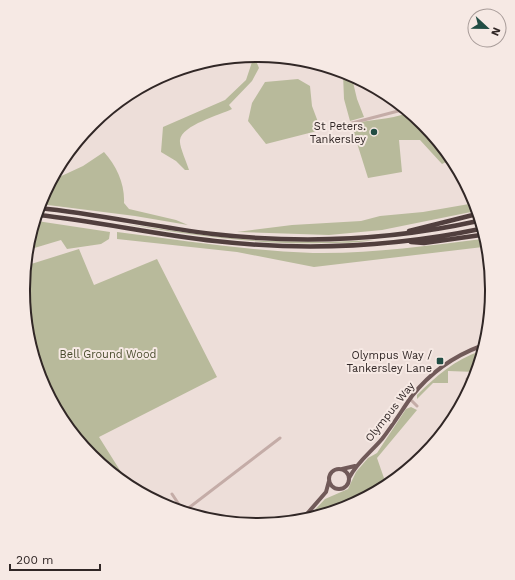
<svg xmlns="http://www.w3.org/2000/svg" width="515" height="580" font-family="'Work Sans',sans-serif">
<rect width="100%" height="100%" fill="#edded9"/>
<path fill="#b8ba9b" d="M 254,56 L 259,68 L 252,81 L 229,105 L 232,109 C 220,115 182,125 180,140 C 179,146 187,163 189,170 L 185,170 L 176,161 L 161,152 L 163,127 L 225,100 L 246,80 Z
M 343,74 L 352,78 L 357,99 L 364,117 L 350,121 L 344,99 Z
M 298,79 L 310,86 L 312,106 L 321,130 L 266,144 L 248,121 L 252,103 L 265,82 Z
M 407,113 L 423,124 L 448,161 L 442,164 L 420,140 L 399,140 L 402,172 L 368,178 L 351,124 C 370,119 390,120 407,113 Z
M 104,152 C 117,166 125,185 124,203 L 129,209 L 176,220 L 188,225 L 135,216 L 40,204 L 55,179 L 83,166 Z
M 475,203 L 476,211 L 382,230 L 329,235 L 237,232 L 292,225 L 361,221 L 380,216 L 423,212 Z
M 37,221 L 110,232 L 109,239 L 101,244 L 67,249 L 61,240 L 31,249 Z
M 118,223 L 211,236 L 264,241 L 330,242 L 374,240 C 358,243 340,243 322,243 C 254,245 186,234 118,223 Z
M 117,232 C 182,240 247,251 313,253 C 370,254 426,246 482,239 L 483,247 L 314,267 L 237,252 L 117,239 Z
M 79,249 L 94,285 L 157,259 L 217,377 L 99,437 L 121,472 L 119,474 L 92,456 L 41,380 L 23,290 L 28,265 Z
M 480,351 L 476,372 L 448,371 L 448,383 L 433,383 L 417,399 L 417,395 C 436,376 455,360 480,351 Z
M 411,407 L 417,410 L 377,458 L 385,481 L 347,507 L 311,514 L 325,499 L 348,489 L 356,472 L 368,458 L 377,453 L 406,409 Z"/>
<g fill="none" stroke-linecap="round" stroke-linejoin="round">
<path stroke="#c4aca7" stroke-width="3" d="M 333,128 L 402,110
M 467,379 L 474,380
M 410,399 L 417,406
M 172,494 L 182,509
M 186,510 L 280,438"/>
<path stroke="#715a59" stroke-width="4" d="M 342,469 L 355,466
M329 479a10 10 0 1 1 20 0a10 10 0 1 1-20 0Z
M 349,478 C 357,462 371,452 382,439 C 393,425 402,410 412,396 C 430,373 454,356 481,346
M 306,515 L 326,492 L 329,481"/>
<path stroke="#513f3e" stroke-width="4.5" d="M 39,208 C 98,214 155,227 213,234 C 301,244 392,240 478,221
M 38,215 C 97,221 156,235 215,241 C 303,251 393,247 480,229
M 409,231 L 477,214
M 411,242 L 424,243 L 481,235"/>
</g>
<g fill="#214d44" stroke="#f6e9e4" stroke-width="1.5">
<circle cx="374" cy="132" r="4"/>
<rect x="436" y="357" width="8" height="8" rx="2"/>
</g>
<g text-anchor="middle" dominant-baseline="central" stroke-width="4" stroke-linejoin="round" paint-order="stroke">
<g font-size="11" fill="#312726" stroke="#f6e9e4" text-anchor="end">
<text x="366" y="126">St Peters.<tspan x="366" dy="13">Tankersley</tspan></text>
<text x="432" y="355">Olympus Way /<tspan x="432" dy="13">Tankersley Lane</tspan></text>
</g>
<g font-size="11" fill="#494c2d" stroke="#f6e9e4">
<text x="108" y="354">Bell Ground Wood</text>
</g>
<g font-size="11" fill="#312726" stroke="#f6e9e4">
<text transform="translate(390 412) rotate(-52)">Olympus Way</text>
</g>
</g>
<path d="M0 0H515V580H0ZM257 62H258A227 227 0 0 1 485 289V291A227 227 0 0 1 258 518H257A227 227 0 0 1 30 291V289A227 227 0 0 1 257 62Z" fill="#f6e9e4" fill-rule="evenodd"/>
<path fill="none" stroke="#312726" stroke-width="2" d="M257 62H258A227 227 0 0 1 485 289V291A227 227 0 0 1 258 518H257A227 227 0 0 1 30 291V289A227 227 0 0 1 257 62Z"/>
<g transform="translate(487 28) rotate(112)"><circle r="19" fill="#f6e9e4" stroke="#a79b98"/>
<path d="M0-3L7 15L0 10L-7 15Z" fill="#214d44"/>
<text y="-6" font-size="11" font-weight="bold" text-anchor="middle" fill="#312726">N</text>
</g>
<path d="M10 564v6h90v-6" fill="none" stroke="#312726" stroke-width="2"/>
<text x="16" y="564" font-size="12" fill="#312726" stroke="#f6e9e4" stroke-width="3" paint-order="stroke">200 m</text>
</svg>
